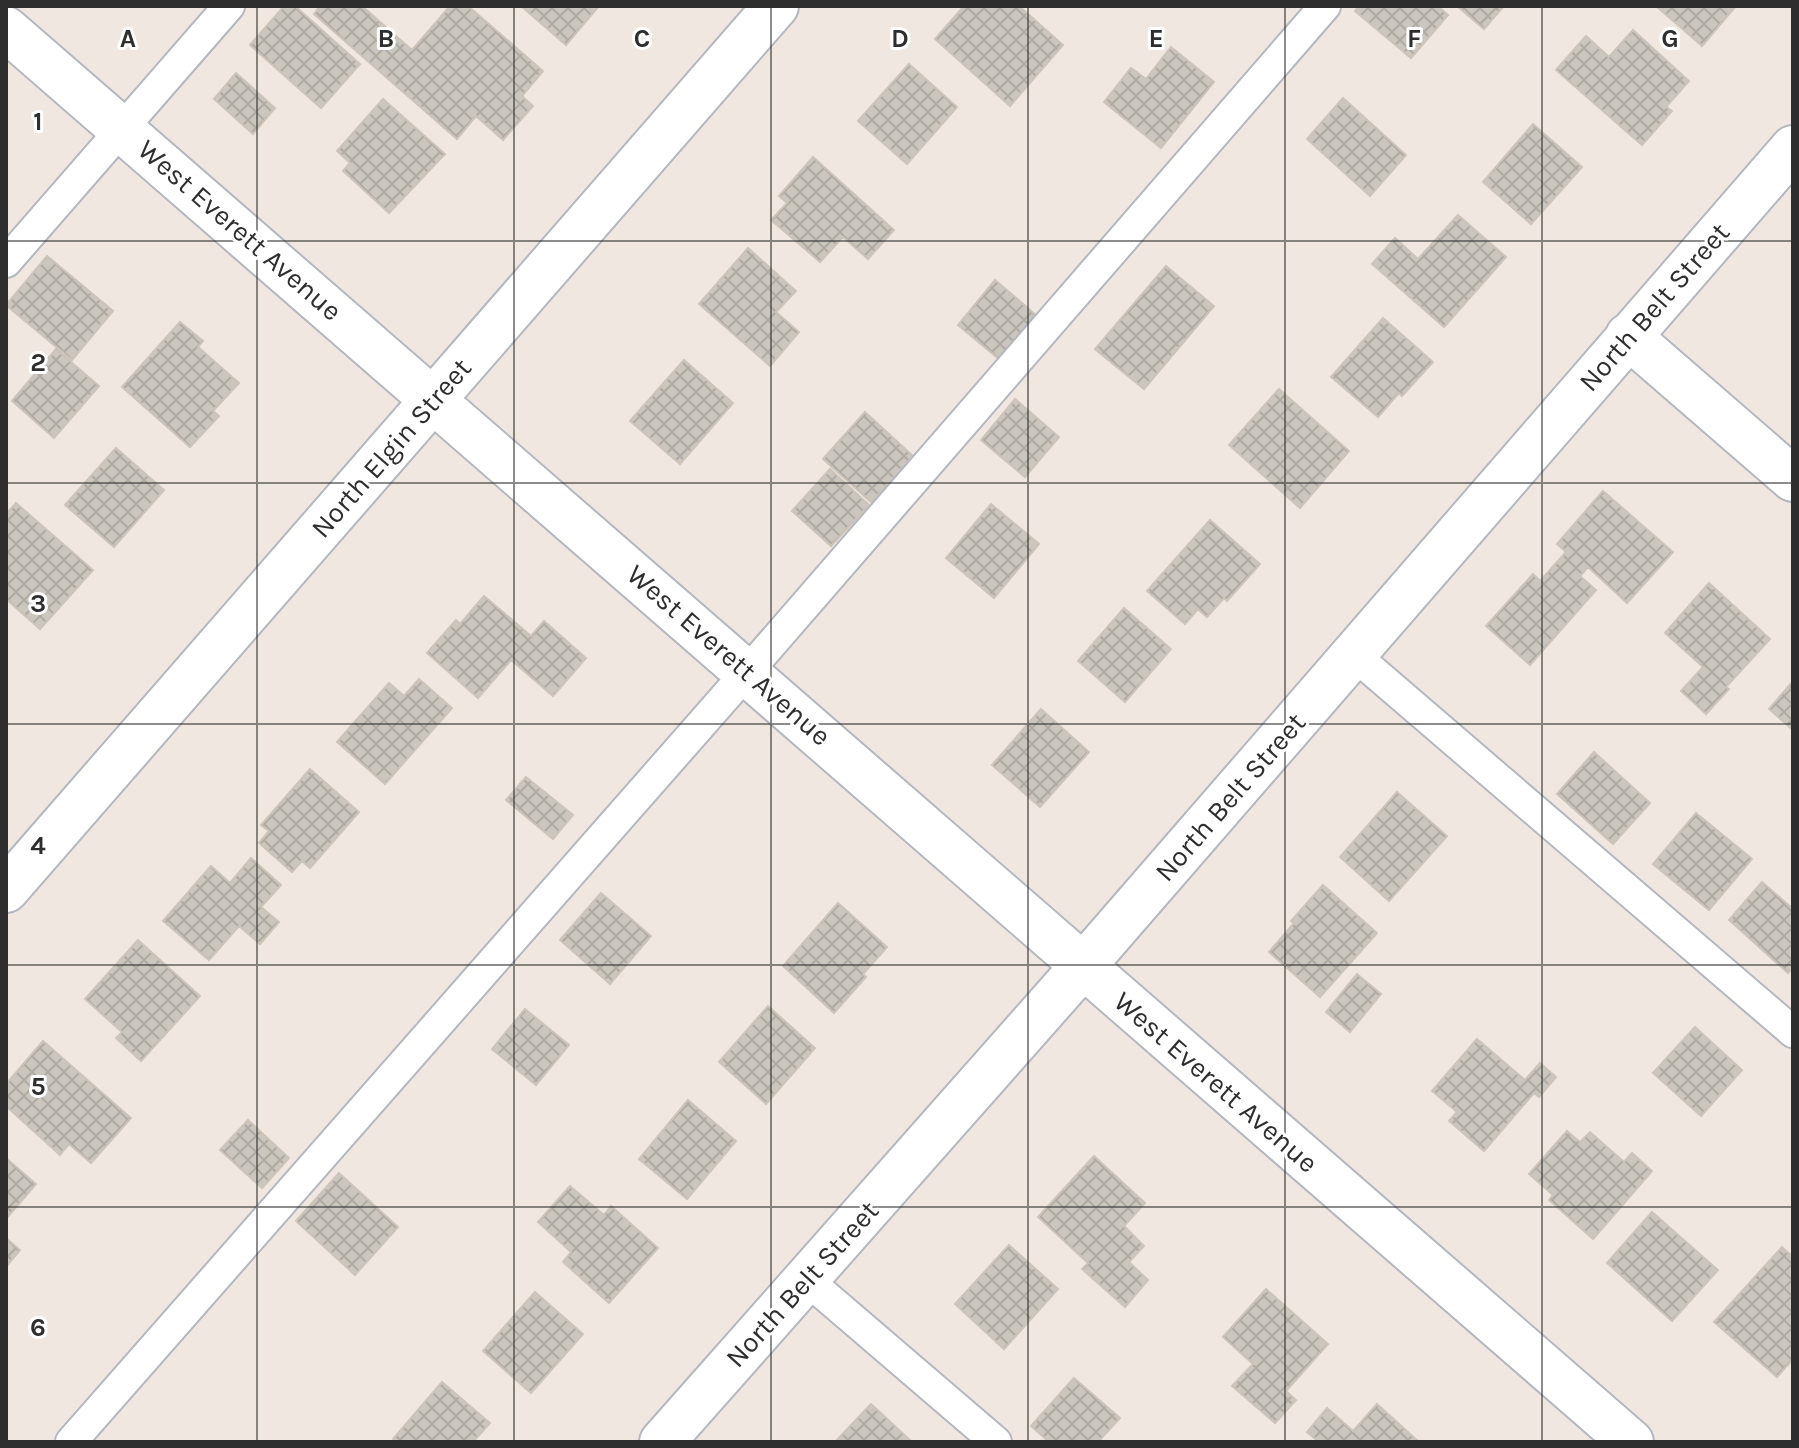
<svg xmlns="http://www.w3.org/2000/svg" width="1799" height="1448" font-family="Karla,sans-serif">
<defs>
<pattern id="building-cross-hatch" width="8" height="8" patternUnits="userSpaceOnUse" patternTransform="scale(2)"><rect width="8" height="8" fill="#cbc6be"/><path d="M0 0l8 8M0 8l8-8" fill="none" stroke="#afaaa4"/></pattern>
</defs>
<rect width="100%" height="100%" fill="#f0e8e0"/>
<path fill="url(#building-cross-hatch)" stroke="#ccc4b9" stroke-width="2" d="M 284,6 L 295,6 L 360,64 L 321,108 L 250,45 Z
M 320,6 L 362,6 L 412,50 L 450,6 L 468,6 L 543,71 L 522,96 L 533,106 L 503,140 L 476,116 L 457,139 L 314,14 Z
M 521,6 L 599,6 L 566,45 Z
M 964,6 L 1019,6 L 1063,45 L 1010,106 L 935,39 Z
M 1359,6 L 1438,6 L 1448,15 L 1411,58 L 1355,11 Z
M 1457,6 L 1504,6 L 1484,29 Z
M 1656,6 L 1736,6 L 1702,46 Z
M 1633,30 L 1689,81 L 1666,107 L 1672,111 L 1642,145 L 1556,70 L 1586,36 L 1609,57 Z
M 1171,47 L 1214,82 L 1161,148 L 1104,102 L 1131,68 L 1146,79 Z
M 909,64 L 957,107 L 907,164 L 858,121 Z
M 236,73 L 275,108 L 253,134 L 214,99 Z
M 1343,98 L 1406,155 L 1370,196 L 1307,139 Z
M 383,99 L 445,154 L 389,213 L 343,171 L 350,163 L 337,151 Z
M 1533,124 L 1582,167 L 1531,224 L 1483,182 Z
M 813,157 L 894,230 L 868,259 L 843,237 L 820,262 L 771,220 L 787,203 L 779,196 Z
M 1458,215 L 1506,257 L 1444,327 L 1372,264 L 1395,238 L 1418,259 Z
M 748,248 L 796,291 L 776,312 L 799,332 L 770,366 L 699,304 Z
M 47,256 L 113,311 L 72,360 L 6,305 Z
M 1166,266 L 1214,306 L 1144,389 L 1095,349 Z
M 995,280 L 1036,315 L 999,359 L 958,325 Z
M 1383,318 L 1433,362 L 1402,396 L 1399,393 L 1378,417 L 1331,377 Z
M 180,322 L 203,341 L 198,347 L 239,383 L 213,411 L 219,416 L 190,447 L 122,387 Z
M 56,349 L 99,386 L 54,438 L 12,401 Z
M 684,360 L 733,403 L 680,464 L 630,421 Z
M 1279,389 L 1349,451 L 1300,508 L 1229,445 Z
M 1015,399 L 1059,437 L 1025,477 L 981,440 Z
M 865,412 L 913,456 L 871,502 L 823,459 Z
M 116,448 L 164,490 L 114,547 L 65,505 Z
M 830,469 L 869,505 L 831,546 L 792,511 Z
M 1603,491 L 1673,552 L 1627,603 L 1588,567 L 1580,576 L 1596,590 L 1530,665 L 1486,626 L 1533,574 L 1540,581 L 1566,552 L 1557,544 Z
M 16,503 L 93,570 L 40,629 L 6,599 L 6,514 Z
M 991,504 L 1039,544 L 994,598 L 946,558 Z
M 1210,520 L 1260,564 L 1227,601 L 1224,598 L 1207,617 L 1198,609 L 1185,624 L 1147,591 Z
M 1709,583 L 1770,639 L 1726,687 L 1729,689 L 1706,714 L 1681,691 L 1703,667 L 1665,633 Z
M 484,596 L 531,636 L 544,621 L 586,658 L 553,696 L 511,660 L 478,698 L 427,653 L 456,620 L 460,624 Z
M 1124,608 L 1171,649 L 1125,702 L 1078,661 Z
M 419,679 L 452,708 L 385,784 L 337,742 L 389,683 L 404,696 Z
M 1793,681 L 1793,730 L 1769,709 Z
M 1041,709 L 1089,752 L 1040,807 L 992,765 Z
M 1594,752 L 1650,803 L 1613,844 L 1557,794 Z
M 310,769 L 359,812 L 310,868 L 302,861 L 292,872 L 259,843 L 269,831 L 261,825 Z
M 526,777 L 573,815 L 553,839 L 506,800 Z
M 1397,792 L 1447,836 L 1389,901 L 1340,857 Z
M 1696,813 L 1752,859 L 1709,910 L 1653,864 Z
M 251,858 L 281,885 L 261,907 L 279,922 L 260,944 L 239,926 L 209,960 L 163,921 L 211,866 L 230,883 Z
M 1762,882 L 1793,909 L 1793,968 L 1788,973 L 1729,920 Z
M 1323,885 L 1377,933 L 1320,997 L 1269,952 L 1294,923 L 1291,921 Z
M 601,893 L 651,936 L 610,984 L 560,940 Z
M 838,903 L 887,947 L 863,974 L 866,977 L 834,1013 L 783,966 Z
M 138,940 L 200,996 L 141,1061 L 116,1038 L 122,1032 L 85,999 Z
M 1357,974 L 1381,994 L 1350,1032 L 1326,1012 Z
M 768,1006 L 815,1048 L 766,1104 L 719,1062 Z
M 525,1009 L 569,1045 L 536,1085 L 492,1049 Z
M 1695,1027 L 1742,1070 L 1701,1116 L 1653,1073 Z
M 1477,1039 L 1525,1080 L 1540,1063 L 1556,1077 L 1539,1097 L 1534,1093 L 1484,1151 L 1449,1121 L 1457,1112 L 1432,1091 Z
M 43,1041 L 131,1118 L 91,1163 L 69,1144 L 60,1155 L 6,1106 L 6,1084 Z
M 688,1100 L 736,1141 L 687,1199 L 639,1159 Z
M 248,1120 L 289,1158 L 262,1188 L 220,1150 Z
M 1567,1131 L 1580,1142 L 1590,1132 L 1624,1162 L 1632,1153 L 1652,1171 L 1593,1239 L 1549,1200 L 1553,1195 L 1529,1174 Z
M 1094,1156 L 1145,1203 L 1124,1226 L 1144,1246 L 1129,1262 L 1148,1280 L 1125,1307 L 1082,1269 L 1088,1263 L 1038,1217 Z
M 6,1158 L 36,1184 L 6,1219 Z
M 339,1173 L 398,1227 L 355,1275 L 296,1221 Z
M 570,1186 L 604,1215 L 611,1206 L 658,1248 L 609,1303 L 563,1262 L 571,1252 L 538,1222 Z
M 1652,1212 L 1718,1270 L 1672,1321 L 1607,1263 Z
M 6,1238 L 20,1250 L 6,1267 Z
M 1009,1245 L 1058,1289 L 1004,1349 L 955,1304 Z
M 1782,1247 L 1793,1257 L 1793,1359 L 1777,1377 L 1714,1322 Z
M 1266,1289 L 1328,1344 L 1286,1391 L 1296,1400 L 1275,1423 L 1232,1386 L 1253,1364 L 1223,1337 Z
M 535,1292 L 583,1334 L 531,1393 L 483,1351 Z
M 1074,1378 L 1120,1418 L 1098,1442 L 1049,1442 L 1031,1426 Z
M 442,1382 L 490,1423 L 473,1442 L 396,1442 L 393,1439 Z
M 871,1404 L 912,1442 L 835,1442 Z
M 1377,1404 L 1419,1442 L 1319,1442 L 1307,1432 L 1327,1408 L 1353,1431 Z"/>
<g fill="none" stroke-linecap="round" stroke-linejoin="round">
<defs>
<path id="lane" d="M 6,262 L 229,6
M 1353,654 L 1793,1032
M 806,1279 L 996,1442
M 71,1442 L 748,671 L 1325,6"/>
<path id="street" d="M 6,29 L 1631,1442
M 1628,336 L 1793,479
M 6,890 L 776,6"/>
<path id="secondary" d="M 662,1442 L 1083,966 L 1793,148"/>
</defs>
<use href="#lane" stroke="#b4b7c2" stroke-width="34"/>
<use href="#street" stroke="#b4b7c2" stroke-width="48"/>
<use href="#secondary" stroke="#b4b7c2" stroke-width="48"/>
<use href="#lane" stroke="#fff" stroke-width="30"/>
<use href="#street" stroke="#fff" stroke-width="44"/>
<use href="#secondary" stroke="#fff" stroke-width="44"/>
</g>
<path fill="none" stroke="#2e2e2e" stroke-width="2" stroke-opacity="0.55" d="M 257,6 L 257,1442M 514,6 L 514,1442M 771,6 L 771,1442M 1028,6 L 1028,1442M 1285,6 L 1285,1442M 1542,6 L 1542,1442M 6,241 L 1793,241M 6,483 L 1793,483M 6,724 L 1793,724M 6,965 L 1793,965M 6,1207 L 1793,1207"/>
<g text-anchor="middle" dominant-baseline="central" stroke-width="6" stroke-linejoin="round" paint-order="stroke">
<g font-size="28" fill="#2e2e2e" stroke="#fff">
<text transform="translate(240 230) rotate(41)">West Everett Avenue</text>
<text transform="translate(1654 307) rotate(-49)">North Belt Street</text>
<text transform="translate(391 448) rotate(-49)">North Elgin Street</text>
<text transform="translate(729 655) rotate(41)">West Everett Avenue</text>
<text transform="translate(1230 797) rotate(-49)">North Belt Street</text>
<text transform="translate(1216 1082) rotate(41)">West Everett Avenue</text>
<text transform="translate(802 1284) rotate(-48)">North Belt Street</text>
</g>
</g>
<g font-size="26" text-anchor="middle" font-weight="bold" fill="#2e2e2e" stroke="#fff" stroke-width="6" stroke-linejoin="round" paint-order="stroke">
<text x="128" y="47">A</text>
<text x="386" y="47">B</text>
<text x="642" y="47">C</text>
<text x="900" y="47">D</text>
<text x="1156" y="47">E</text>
<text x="1414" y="47">F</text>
<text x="1670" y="47">G</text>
<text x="38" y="130">1</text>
<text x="38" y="371">2</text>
<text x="38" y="612">3</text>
<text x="38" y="854">4</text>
<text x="38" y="1095">5</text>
<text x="38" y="1336">6</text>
</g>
<rect width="1799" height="1448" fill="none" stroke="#2e2e2e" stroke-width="16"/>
</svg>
